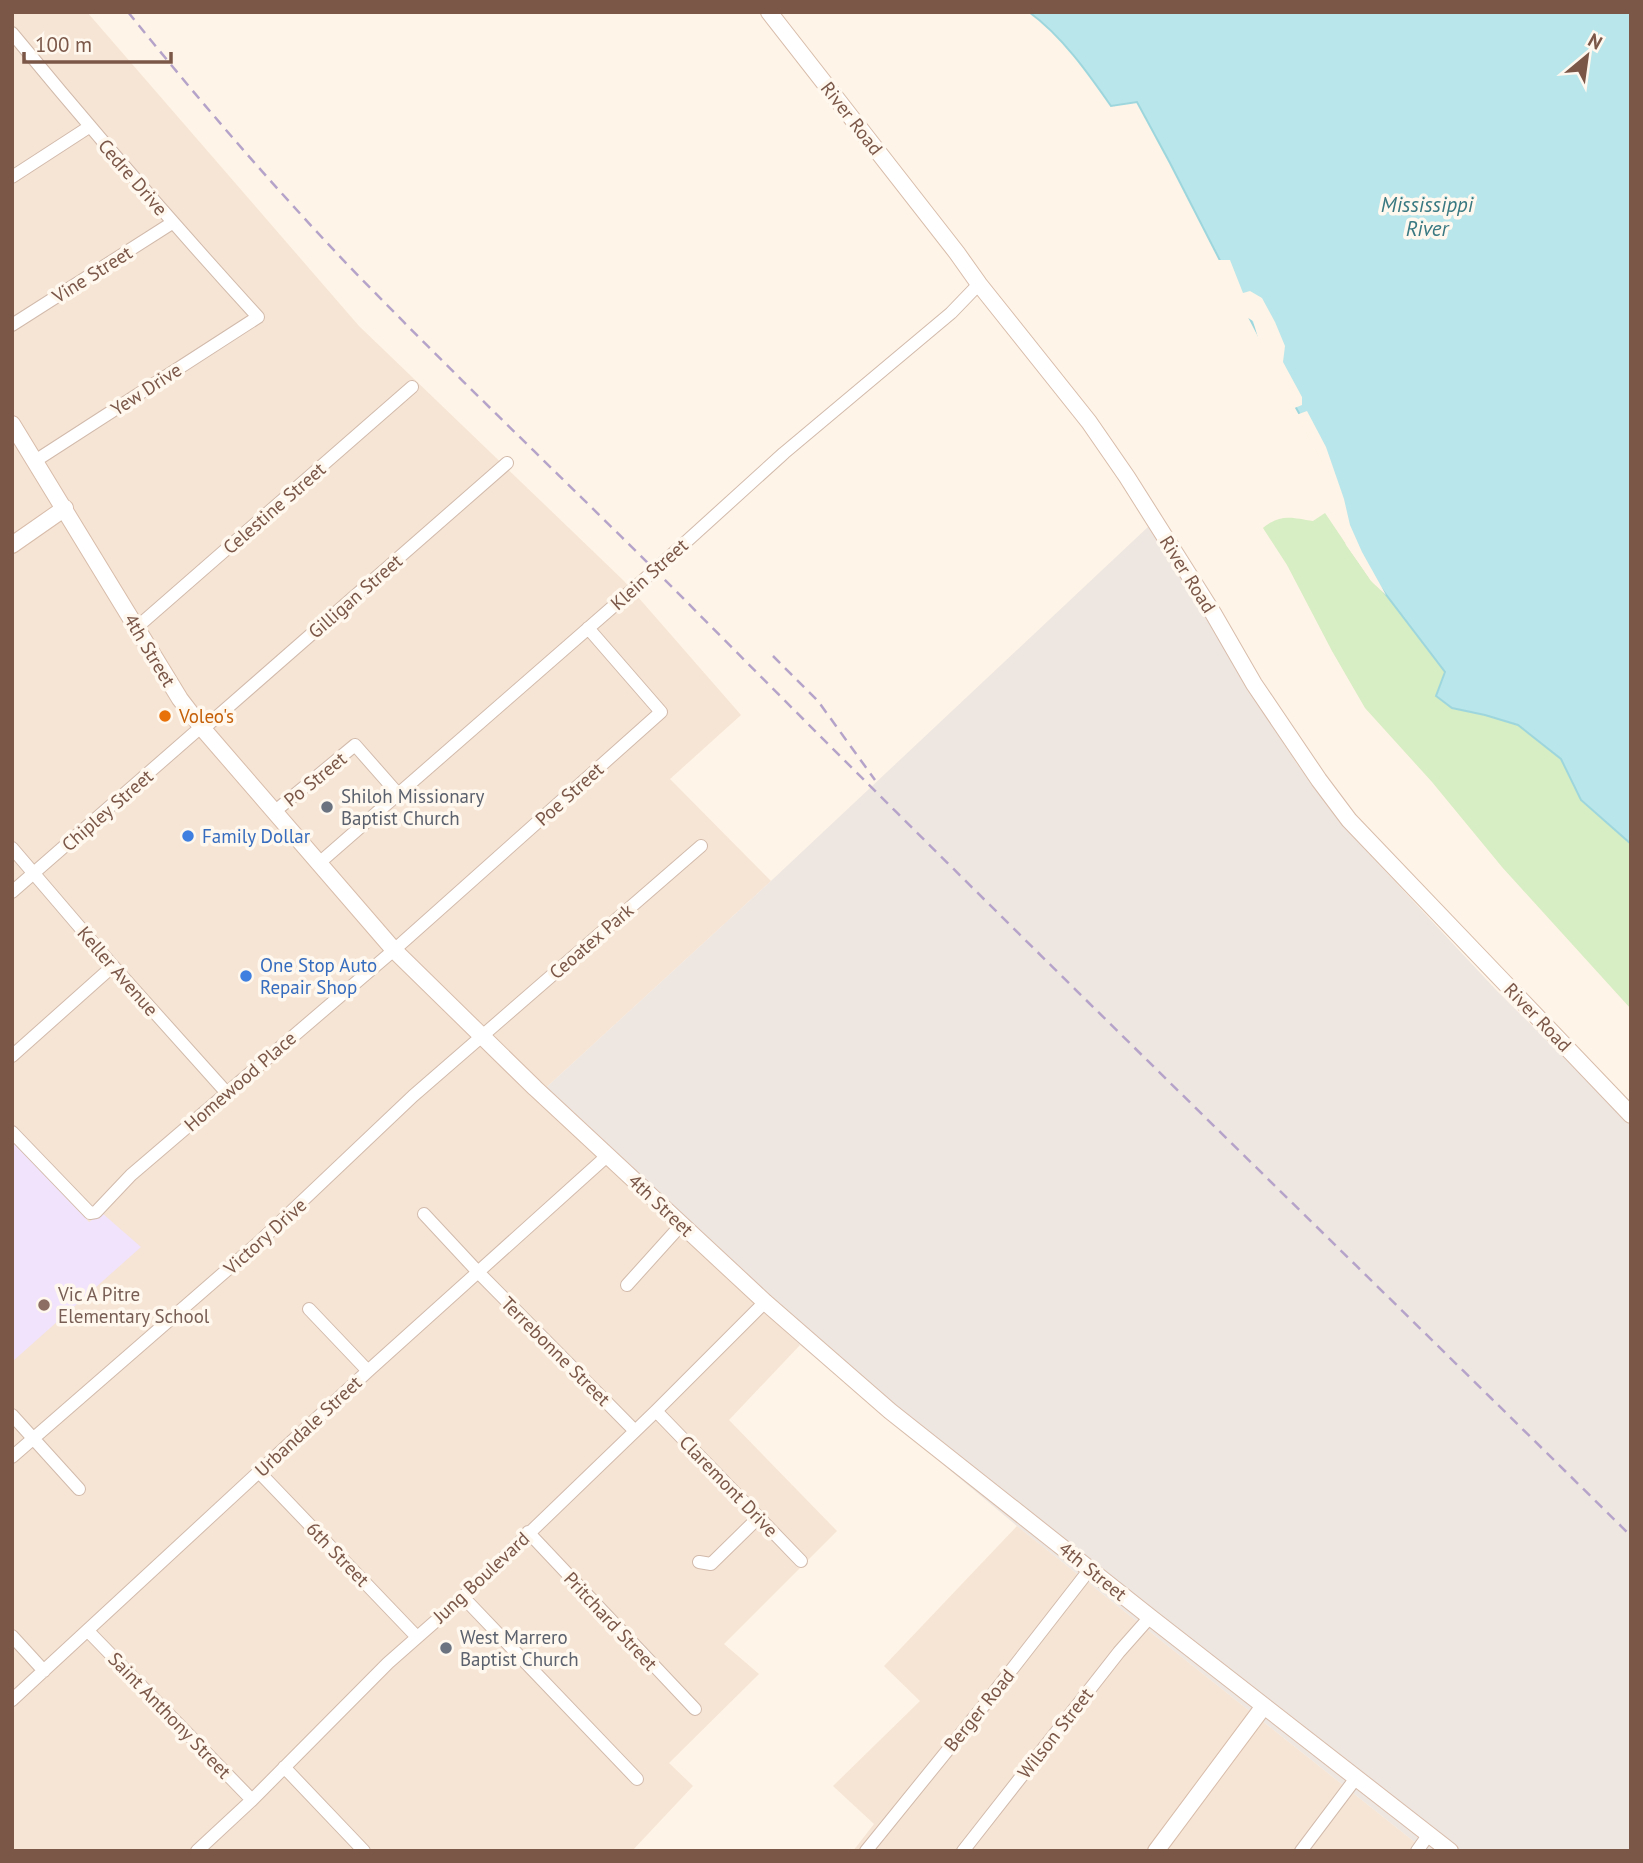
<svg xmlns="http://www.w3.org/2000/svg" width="1643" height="1863" font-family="'PT Sans',sans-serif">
<rect width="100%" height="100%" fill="#fef4e7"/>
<path fill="#f6e5d5" d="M 12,12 L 87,12 L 359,326 L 624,581 L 741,715 L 670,779 L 771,881 L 537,1096 L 800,1345 L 729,1420 L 837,1531 L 724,1644 L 759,1674 L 669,1763 L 693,1786 L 632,1851 L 12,1851 Z
M 1017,1526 L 1426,1851 L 853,1851 L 874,1824 L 833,1786 L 920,1701 L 884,1666 Z"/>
<path fill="#eee6e1" d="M 1149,526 L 1297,764 L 1345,828 L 1498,992 L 1631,1124 L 1631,1851 L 1426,1851 L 1017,1526 L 800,1345 L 537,1096 L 771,881 Z"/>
<path fill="#f1e3fb" d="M 12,1139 L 89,1222 L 102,1213 L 141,1247 L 12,1362 Z"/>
<path fill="#d7edc3" d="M 1325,513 L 1371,581 L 1526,700 L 1631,836 L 1631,1009 L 1502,867 L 1432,782 L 1365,708 L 1332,651 L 1287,565 L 1263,528 C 1281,513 1292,518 1313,521 Z"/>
<path fill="#b9e6ea" stroke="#9ed6dd" stroke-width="2" d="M 1029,12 L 1631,12 L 1631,844 L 1581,800 L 1561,759 L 1518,725 L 1485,715 L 1452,708 L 1436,696 L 1445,672 L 1352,550 L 1327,464 L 1289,395 L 1170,163 L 1137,102 L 1111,106 C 1088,73 1062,36 1029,12 Z"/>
<path fill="#fef4e7" d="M 1216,260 L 1230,260 L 1243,293 L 1250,291 L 1262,298 L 1275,322 L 1285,346 L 1283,362 L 1302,397 L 1302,405 L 1292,409 L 1262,351 L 1253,321 L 1245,316 Z
M 1307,411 L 1326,447 L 1344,499 L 1350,525 L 1362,552 L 1386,595 L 1373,583 L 1346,545 L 1331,502 L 1324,465 L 1296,415 Z"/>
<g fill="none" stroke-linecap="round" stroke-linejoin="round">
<defs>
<path id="street" d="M 12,33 C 92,130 173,224 258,317 L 35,461
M 12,177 L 89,127
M 12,325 L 172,223
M 136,628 L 412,387
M 203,729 L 507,463
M 274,812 L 355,745 L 399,795
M 12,848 L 113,966 L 226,1092
M 318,864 L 655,570 L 784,453 L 951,313 L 979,284
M 12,892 L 201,727
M 12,1056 L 113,966
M 12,1132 L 90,1213 L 96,1212 L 131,1175 L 394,950 L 661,712 L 588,628
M 424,1214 L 478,1272 L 635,1431
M 627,1285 L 682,1224
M 309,1309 L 368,1371
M 656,1411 L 801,1561
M 12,1415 L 79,1489
M 12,1457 L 258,1243 L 413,1096 L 701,846
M 259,1472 L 417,1637
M 528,1532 L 695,1709
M 699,1562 L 711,1564 L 759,1517
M 463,1597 L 637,1779
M 88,1631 L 252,1800
M 12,1636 L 44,1671
M 12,1700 L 368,1371 L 607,1156
M 284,1767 L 364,1851
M 197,1851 L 252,1800 L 388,1663 L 463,1597 L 656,1411 L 765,1302
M 866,1851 L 985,1704 L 1090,1569
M 963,1851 L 1119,1652 L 1150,1617
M 1301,1851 L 1356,1778
M 1417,1851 L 1429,1834"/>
<path id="secondary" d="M 769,12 L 957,253 L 979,284 L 1089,422 L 1127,477 L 1213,613 L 1254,684 L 1319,780 L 1349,820 L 1631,1115
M 12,424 L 180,699 L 203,729 L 394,950 L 535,1088 L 765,1302 L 890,1411 L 1150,1617 L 1450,1851
M 12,545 L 65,508
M 1156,1851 L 1264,1706"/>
</defs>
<use href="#street" stroke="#d2baab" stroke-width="14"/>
<use href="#secondary" stroke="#d8bcaa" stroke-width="18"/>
<use href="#street" stroke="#fff" stroke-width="12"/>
<use href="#secondary" stroke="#fff" stroke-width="16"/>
<path stroke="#b6a3ca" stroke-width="2.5" stroke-dasharray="10 7" stroke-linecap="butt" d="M 128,12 C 198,99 270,183 347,264 C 454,375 566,481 675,590 C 990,909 1312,1221 1631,1536
M 773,656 L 818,701 L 875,780"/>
</g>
<circle fill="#e8710a" stroke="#fff8ef" stroke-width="2.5" cx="165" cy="716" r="7"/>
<g fill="#6b7280" stroke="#fff8ef" stroke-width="2.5">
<circle cx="327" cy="807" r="7"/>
<circle cx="446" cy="1648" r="7"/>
</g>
<g fill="#3f7fe0" stroke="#fff8ef" stroke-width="2.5">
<circle cx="188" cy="836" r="7"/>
<circle cx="246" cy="976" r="7"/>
</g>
<circle fill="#8d6e63" stroke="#fff8ef" stroke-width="2.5" cx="44" cy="1305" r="7"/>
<g text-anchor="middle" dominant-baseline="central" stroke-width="7" stroke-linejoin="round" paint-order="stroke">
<g font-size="19" fill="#7b5748" stroke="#fff8ef">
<text transform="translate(852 118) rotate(52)">River Road</text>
<text transform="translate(133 177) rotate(49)">Cedre Drive</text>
<text transform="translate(92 274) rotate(-32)">Vine Street</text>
<text transform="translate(146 389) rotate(-33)">Yew Drive</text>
<text transform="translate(274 508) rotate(-41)">Celestine Street</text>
<text transform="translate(649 574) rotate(-42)">Klein Street</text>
<text transform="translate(1188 574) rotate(58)">River Road</text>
<text transform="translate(355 596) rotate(-41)">Gilligan Street</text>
<text transform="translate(150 650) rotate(59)">4th Street</text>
<text transform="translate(315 779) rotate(-39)">Po Street</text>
<text transform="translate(569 794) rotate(-42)">Poe Street</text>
<text transform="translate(107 810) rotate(-41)">Chipley Street</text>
<text transform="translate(591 941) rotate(-41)">Ceoatex Park</text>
<text transform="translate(118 971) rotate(49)">Keller Avenue</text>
<text transform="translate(1538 1017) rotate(46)">River Road</text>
<text transform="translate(240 1081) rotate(-41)">Homewood Place</text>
<text transform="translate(661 1205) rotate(43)">4th Street</text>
<text transform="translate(265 1236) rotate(-42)">Victory Drive</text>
<text transform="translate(556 1351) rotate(45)">Terrebonne Street</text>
<text transform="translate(308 1426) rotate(-43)">Urbandale Street</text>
<text transform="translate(729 1486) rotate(46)">Claremont Drive</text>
<text transform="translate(338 1554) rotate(46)">6th Street</text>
<text transform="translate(1093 1571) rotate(39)">4th Street</text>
<text transform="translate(481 1577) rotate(-43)">Jung Boulevard</text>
<text transform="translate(611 1621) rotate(47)">Pritchard Street</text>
<text transform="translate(979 1710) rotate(-51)">Berger Road</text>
<text transform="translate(170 1715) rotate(46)">Saint Anthony Street</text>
<text transform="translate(1055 1733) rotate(-52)">Wilson Street</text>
</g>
<g font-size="19" fill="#c56008" stroke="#fff8ef" text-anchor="start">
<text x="179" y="716">Voleo's</text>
</g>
<g font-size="19" fill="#5b616d" stroke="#fff8ef" text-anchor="start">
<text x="341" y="796">Shiloh Missionary<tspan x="341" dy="22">Baptist Church</tspan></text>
<text x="460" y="1637">West Marrero<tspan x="460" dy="22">Baptist Church</tspan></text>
</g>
<g font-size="19" fill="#366cbe" stroke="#fff8ef" text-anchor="start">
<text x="202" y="836">Family Dollar</text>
<text x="260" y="965">One Stop Auto<tspan x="260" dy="22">Repair Shop</tspan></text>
</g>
<g font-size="19" fill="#785e54" stroke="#fff8ef" text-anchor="start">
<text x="58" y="1294">Vic A Pitre<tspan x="58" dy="22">Elementary School</tspan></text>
</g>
<g font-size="21" font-style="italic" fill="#3a7981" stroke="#fff8ef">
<text x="1427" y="204">Mississippi<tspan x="1427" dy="24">River</tspan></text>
</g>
</g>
<rect width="1643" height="1863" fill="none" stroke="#7b5748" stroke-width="28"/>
<g transform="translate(1587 56) rotate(29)" stroke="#fff8ef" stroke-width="5" paint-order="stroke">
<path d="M0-5L12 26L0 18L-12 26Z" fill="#7b5748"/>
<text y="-10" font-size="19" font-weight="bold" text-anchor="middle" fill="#7b5748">N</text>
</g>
<path d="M24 52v10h147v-10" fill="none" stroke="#7b5748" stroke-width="3.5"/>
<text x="35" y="52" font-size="21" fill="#7b5748" stroke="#fff8ef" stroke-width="5" paint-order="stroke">100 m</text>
</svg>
